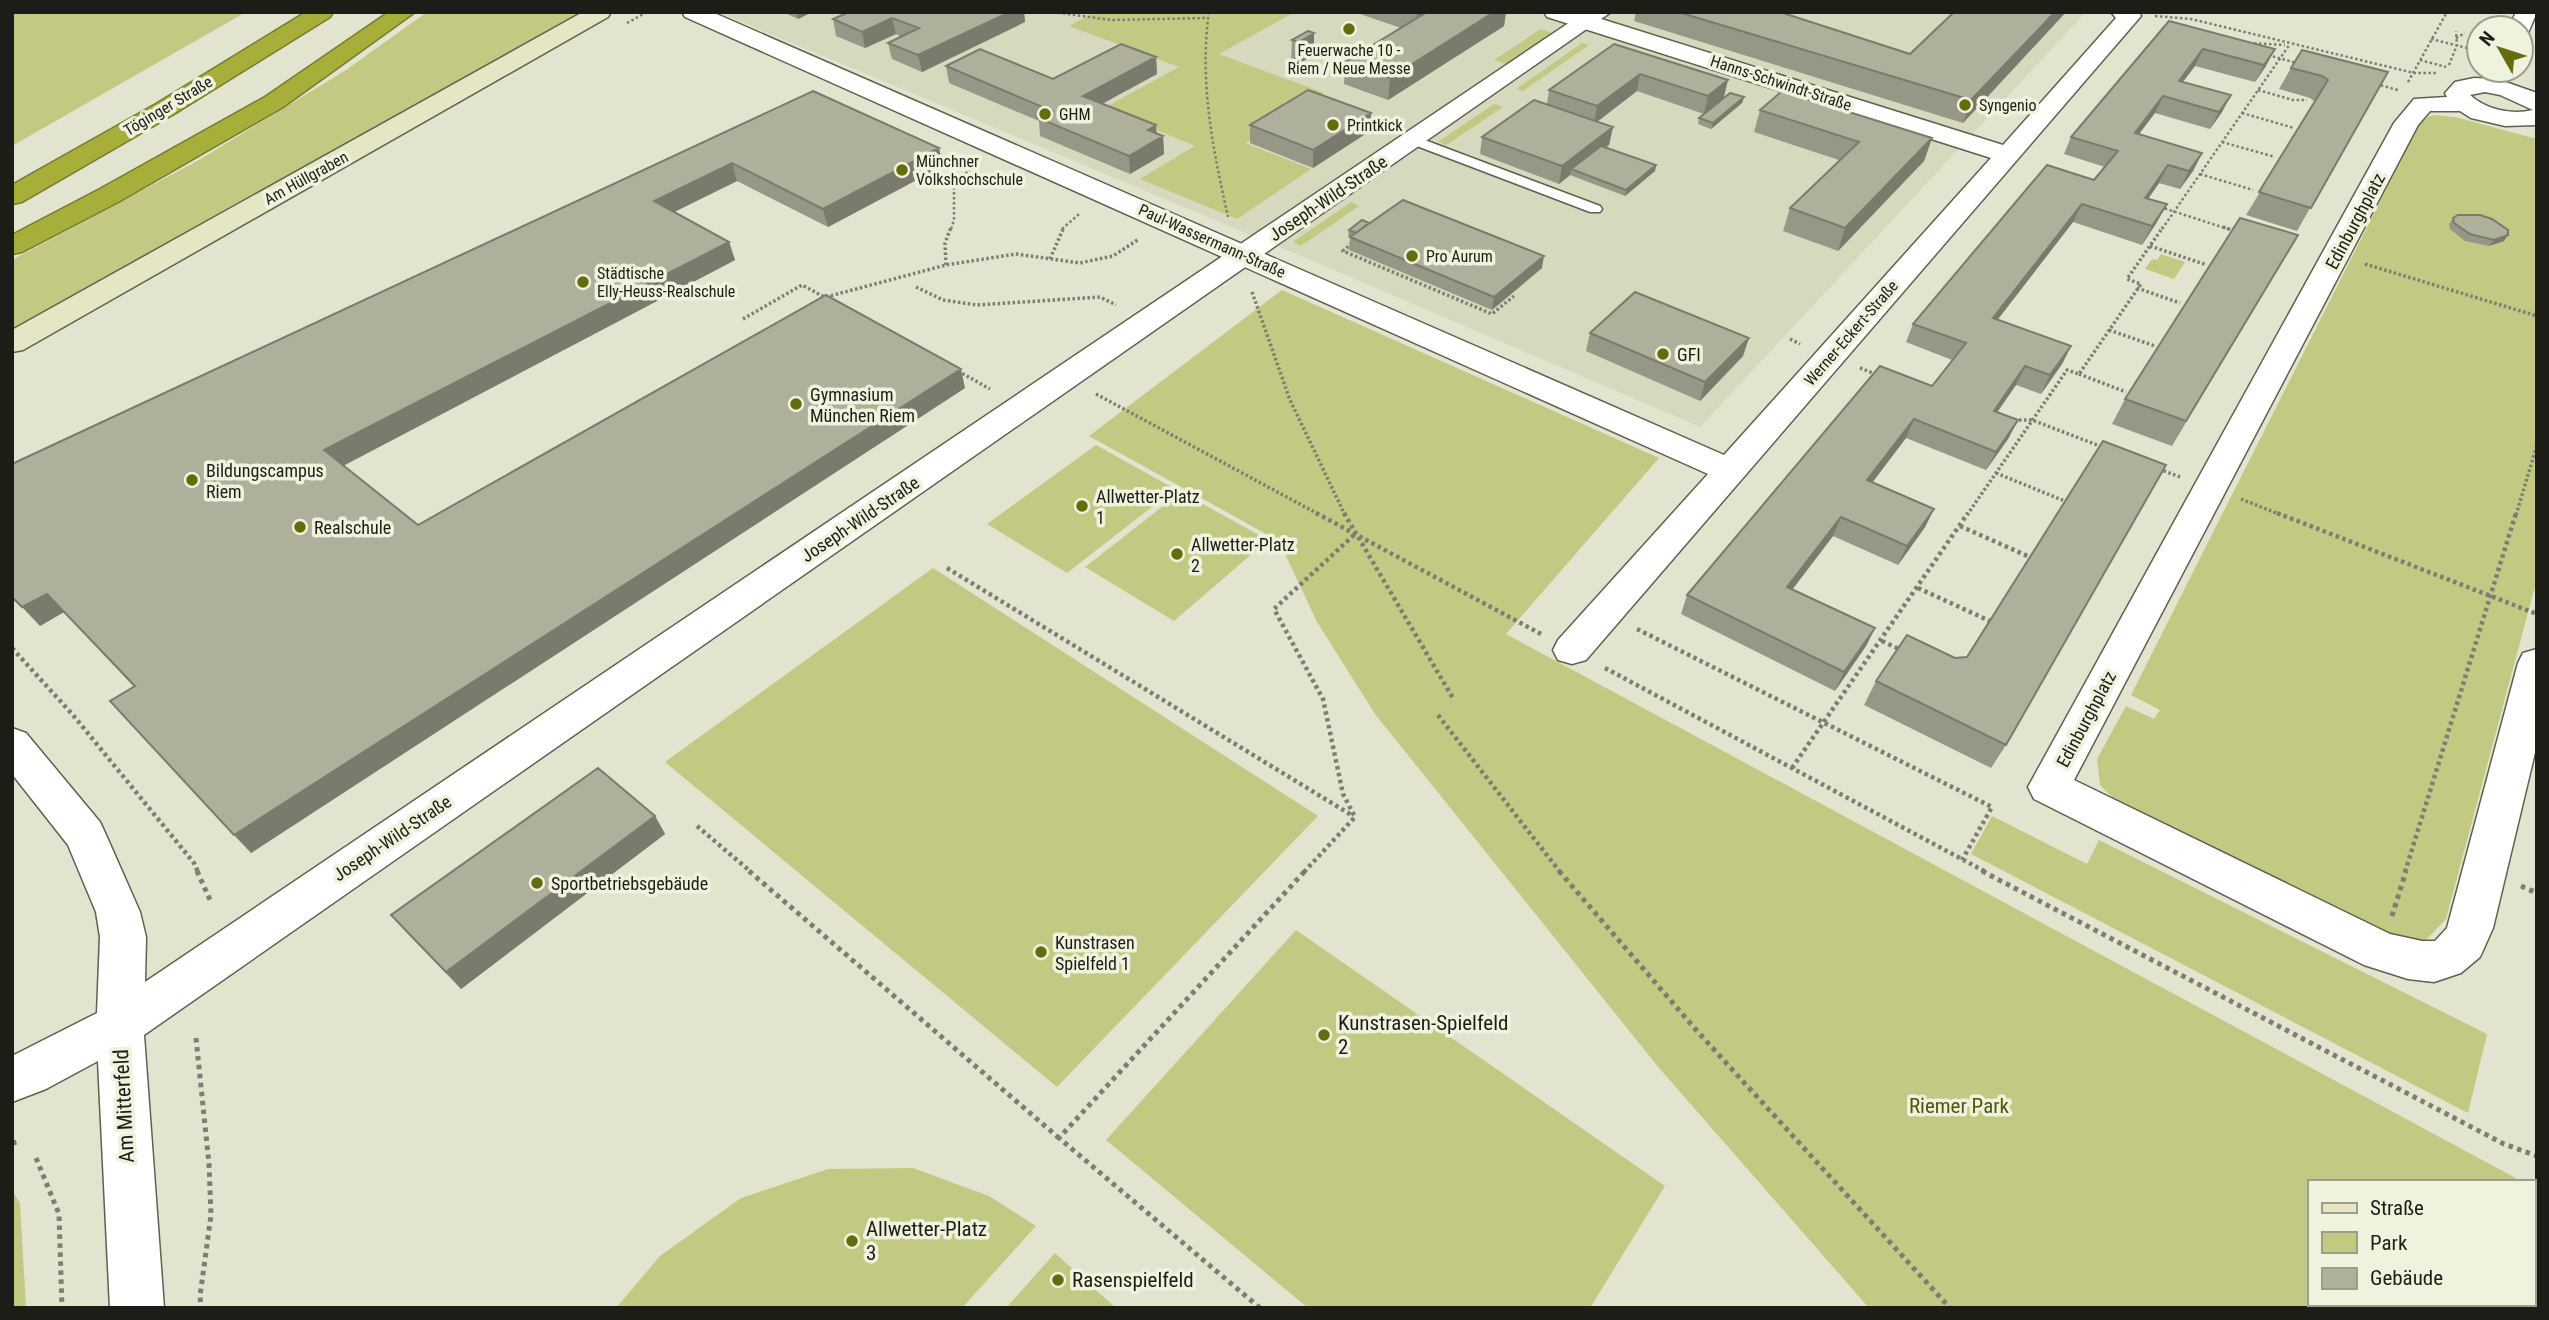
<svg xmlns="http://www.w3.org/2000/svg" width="2549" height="1320" font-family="'Roboto Condensed',sans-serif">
<rect width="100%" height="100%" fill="#e2e4cf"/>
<path fill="#d6d9be" d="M 718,12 L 2086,12 L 1700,427 L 1308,259 Z"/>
<path fill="#c3c983" d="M 12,12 L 246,12 L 12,146 Z
M 427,12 L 581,12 L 12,332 L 12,260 L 199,160 L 346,70 Z
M 1096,12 L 1295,12 L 1219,54 L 1324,93 L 1245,143 L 1311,169 L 1237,219 L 1140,179 L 1195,146 L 1104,108 L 1179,67 L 1069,26 Z
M 1541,29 L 1555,34 L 1509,65 L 1494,60 Z
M 1582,43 L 1589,45 L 1523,91 L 1516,89 Z
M 1494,104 L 1503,107 L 1446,145 L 1438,142 Z
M 2433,115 L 2455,117 L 2537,139 L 2537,579 L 2446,919 L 2424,942 L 2374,933 L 2126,811 L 2100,785 L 2097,759 L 2126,706 L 2154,719 L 2160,710 L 2131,695 L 2421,120 Z
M 1351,202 L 1359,206 L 1301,246 L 1293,242 Z
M 2161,254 L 2185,262 L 2174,279 L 2145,269 L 2152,259 L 2157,260 Z
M 1282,290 L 1659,458 L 1506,634 L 2523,1182 L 2309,1182 L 2309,1304 L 2533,1304 L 2533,1187 L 2537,1189 L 2537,1308 L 1869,1308 L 1659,1068 L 1375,714 L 1317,622 L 1279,541 L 1089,436 Z
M 1096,445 L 1175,489 L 1067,573 L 987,524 Z
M 1181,492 L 1268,540 L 1174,621 L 1085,567 Z
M 933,568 L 1318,816 L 1057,1087 L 665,762 Z
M 1992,816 L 2087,864 L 2099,840 L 2487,1034 L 2468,1113 L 1971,854 Z
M 1296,930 L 1665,1186 L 1590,1308 L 1308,1308 L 1106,1140 Z
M 913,1168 L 989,1196 L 1036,1226 L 962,1308 L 616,1308 L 660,1256 L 741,1198 L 828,1169 Z
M 12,1190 L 20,1203 L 26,1308 L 12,1308 Z
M 1055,1253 L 1116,1308 L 1006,1308 Z"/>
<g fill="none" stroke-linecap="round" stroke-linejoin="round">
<defs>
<path id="service" d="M 1414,136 L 1600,206 L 1602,209 L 1600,212 L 1590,212 L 1409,143 L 1409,137 Z"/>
<path id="minor" d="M 682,12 L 712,12 L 1724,455 L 1991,158 L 1547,17 L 1544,12 L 1579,12 L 2003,145 L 2116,18 L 2111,12 L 2139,12 L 2141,16 L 1586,660 L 1572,664 L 1558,660 L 1553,650 L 1558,640 L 1708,474 L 685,17 Z
M 2516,12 L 2537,12 L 2528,33 L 2521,35 L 2521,28 L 2509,28 Z
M 2474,78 L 2497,79 L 2537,93 L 2537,125 L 2505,126 L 2471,118 L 2460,111 L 2430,111 L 2418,125 L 2074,780 L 2390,934 L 2422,941 L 2435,941 L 2447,928 L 2518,663 L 2523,653 L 2537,649 L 2537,744 L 2493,928 L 2480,957 L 2461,973 L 2434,982 L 2408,979 L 2364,965 L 2034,799 L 2028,787 L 2394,123 L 2414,99 L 2447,97 L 2445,93 L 2455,82 ZM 2485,92 L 2500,95 L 2533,110 C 2511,115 2487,110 2470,95 Z"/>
<path id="tertiary" d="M 1585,12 L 1611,12 L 144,1035 L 164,1308 L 110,1308 L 98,1061 L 46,1089 L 12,1102 L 12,1056 L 97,1013 L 100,937 L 96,912 L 68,845 L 12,774 L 12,728 L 26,733 L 100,822 L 106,835 L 140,912 L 146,937 L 145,982 Z"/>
<path id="secondary" d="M 583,12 L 611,12 L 608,17 L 23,350 L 12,352 L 12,330 Z"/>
<path id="motorway" d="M 306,12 L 333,12 L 330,17 L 174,114 L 22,202 L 12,204 L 12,185 L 156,104 Z
M 389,12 L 415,12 L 283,107 L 120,201 L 22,252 L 12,254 L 12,235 L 100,189 L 265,97 Z"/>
</defs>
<use href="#service" stroke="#5f614f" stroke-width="3"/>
<use href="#minor" stroke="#5f614f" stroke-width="3"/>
<use href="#tertiary" stroke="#5f614f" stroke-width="3"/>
<use href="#secondary" stroke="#5f614f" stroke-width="3"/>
<use href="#motorway" stroke="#767c2d" stroke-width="3"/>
<path stroke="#7d7e71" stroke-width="2.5" stroke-dasharray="2.5 2.5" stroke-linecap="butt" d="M 1053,12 L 1111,20 L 1208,18
M 1209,12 C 1199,82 1213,149 1228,217
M 2155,16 L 2191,19 L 2414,73 L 2437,73
M 627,23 L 647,12
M 2456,38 L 2465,33
M 2431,39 L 2479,51
M 2249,43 L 2285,45
M 2268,55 L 2300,64
M 2420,60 L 2446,67
M 2449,65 L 2457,45 L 2456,31
M 2408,82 L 2447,12
M 2376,84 L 2398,90
M 2258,90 L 2293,100 L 2307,100
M 2242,113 L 2294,128
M 2222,142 L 2275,157
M 2200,174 L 2253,190
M 2160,207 L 2228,229
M 951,229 L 954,220 L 954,187 L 970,169
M 1062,229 L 1079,214
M 2162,229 L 2290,44"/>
<path stroke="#7d7e71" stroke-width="3.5" stroke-dasharray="2.5 2.5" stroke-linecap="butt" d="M 2223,227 L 2235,231
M 1352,243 L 1343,251 L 1492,314 L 1514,296
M 2150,246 L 2207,265
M 1050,259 L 1064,227
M 2365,264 L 2537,316
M 946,265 L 945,243 L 951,227
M 916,287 L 943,300 L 977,305 L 1100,297 L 1116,305
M 2137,288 L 2180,303
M 1252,292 L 1290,400 L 1345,515
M 826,297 L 946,265 L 1016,254 L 1080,263 L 1113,256 L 1139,239
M 743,319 L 802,285 L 828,299
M 2109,330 L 2155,346
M 1790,339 L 1800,344
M 1860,368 L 1878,375
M 958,371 L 990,389
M 2079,374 L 2126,392
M 1096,394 L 1320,515
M 2014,420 L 2032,420 L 2105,448
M 2159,469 L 2180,477
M 1996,473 L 2067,502
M 2241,499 L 2281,515
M 1967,515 L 2067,370 L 2079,374 L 2141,284 L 2127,279 L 2163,227
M 2516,515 L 2537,445"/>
<path stroke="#7d7e71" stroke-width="4.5" stroke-dasharray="3.5 3.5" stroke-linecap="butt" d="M 1316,513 L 1541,634
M 1344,513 L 1454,700
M 2277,513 L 2537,614
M 1960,526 L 2032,558
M 947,568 L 1353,816
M 1918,588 L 1992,622
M 1637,629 L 1992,807 L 1962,860
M 1882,641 L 1901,650
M 12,648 L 73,715 L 194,863 L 198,872
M 1605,668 L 1986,872
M 1438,715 L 1560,872
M 1792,768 L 1968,513
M 697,826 L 751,872
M 1304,872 L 1355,817 L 1343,794 L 1323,699 L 1274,609 L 1355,534
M 2405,872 L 2516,513"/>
<path stroke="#7d7e71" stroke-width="5" stroke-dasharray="4.5 4.5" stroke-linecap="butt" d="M 197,871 L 211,902
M 749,871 L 1059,1138
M 1559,871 L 1697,1031 L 1950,1308
M 1982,871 L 2504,1144 L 2537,1156
M 2521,886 L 2537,893
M 2392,916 L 2406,871
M 196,1038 L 209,1164 L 211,1215 L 200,1296 L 201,1308
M 12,1143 L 18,1142
M 36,1158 L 59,1214 L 62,1308
M 1260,1308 L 1059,1138 L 1305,871"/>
<use href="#service" fill="#fff" fill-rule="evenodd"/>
<use href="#minor" fill="#fff" fill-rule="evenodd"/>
<use href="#tertiary" fill="#fff" fill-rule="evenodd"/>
<use href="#secondary" fill="#e5e7c4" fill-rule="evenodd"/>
<use href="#motorway" fill="#a7af3a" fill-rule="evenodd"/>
</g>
<path fill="#969786" d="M 783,12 L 812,12 L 798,19 Z
M 849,12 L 1024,12 L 1025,22 L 922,72 L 892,59 L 888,43 L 901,37 L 896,34 L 865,48 L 836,36 L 833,19 Z
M 1354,12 L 1506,12 L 1504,26 L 1388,100 L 1344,84 L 1345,62 L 1401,28 Z
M 1636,12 L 1787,12 L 1785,14 L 1910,54 L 2066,12 L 1963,123 L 1634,21 Z
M 2169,21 L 2266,66 L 2255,82 L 2195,66 L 2183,82 L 2231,95 L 2222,112 L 2210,129 L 2155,113 L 2139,134 L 2202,153 L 2193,171 L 2180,189 L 2159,183 L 2148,199 L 2157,222 L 2142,245 L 2073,222 L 1998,319 L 2071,346 L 2062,364 L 2041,394 L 2016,385 L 1997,412 L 2018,420 L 2008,439 L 1986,470 L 1906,438 L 1872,482 L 1934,509 L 1925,527 L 1898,565 L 1833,536 L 1793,589 L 1875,628 L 1866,646 L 1835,691 L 1681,614 L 1687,595 L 1932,386 L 1952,360 L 1906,342 L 1913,324 L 2094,180 L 2105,167 L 2064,154 L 2071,137 Z
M 1314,33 L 1314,55 L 1298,64 L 1291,62 L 1292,40 Z
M 1614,44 L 1724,97 L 1704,114 L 1637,91 L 1597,122 L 1613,127 L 1609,145 L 1606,147 L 1656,165 L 1655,171 L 1625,196 L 1570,175 L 1559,184 L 1480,154 L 1482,137 L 1547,104 L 1549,90 Z
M 1156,57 L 1157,74 L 1102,104 L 1163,136 L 1164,154 L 1130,174 L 1040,136 L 1039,121 L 949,83 L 946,66 L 1053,79 Z
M 2291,68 L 2388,72 L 2297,231 L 2246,215 L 2315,102 L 2310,98 L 2279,89 Z
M 813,91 L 939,148 L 943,166 L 828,227 L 737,181 L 674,212 L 729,242 L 735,260 L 343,466 L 418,525 L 965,388 L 251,853 L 134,687 L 64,612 L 40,626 Z
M 1744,97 L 1742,103 L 1711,129 L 1698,124 L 1699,118 Z
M 1760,110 L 1932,138 L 1924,161 L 1838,251 L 1783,231 L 1790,208 L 1839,160 L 1754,132 Z
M 1250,125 L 1370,131 L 1313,168 L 1250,143 Z
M 2453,218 L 2504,241 L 2489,246 L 2465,241 L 2450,229 L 2449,224 Z
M 1369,223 L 1542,268 L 1492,310 L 1349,250 L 1350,237 L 1348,236 L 1349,230 Z
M 2298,235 L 2172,446 L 2112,424 L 2125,399 Z
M 1590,333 L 1743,356 L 1700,401 L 1586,351 Z
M 1967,657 L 2006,745 L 1991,768 L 1864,705 L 1876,681 L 1955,658 Z
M 655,816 L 665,834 L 461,989 L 406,932 L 391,915 Z"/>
<path fill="#7a7b6d" d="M 796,12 L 812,12 L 798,19 Z
M 1010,12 L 1024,12 L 1025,22 L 922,72 L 918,55 Z
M 1417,12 L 1436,12 L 1416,33 Z
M 1494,12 L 1506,12 L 1504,26 L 1388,100 L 1390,78 Z
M 2055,12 L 2066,12 L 1963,123 L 1971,100 Z
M 892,18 L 896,34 L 865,48 L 862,32 Z
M 1314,33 L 1314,55 L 1298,64 L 1299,42 Z
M 2203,49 L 2195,66 L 2170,98 L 2179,81 Z
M 2275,49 L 2266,66 L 2255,82 L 2264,65 Z
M 1156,57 L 1157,74 L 1085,113 L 1083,96 Z
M 1640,74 L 1637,91 L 1594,124 L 1597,106 Z
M 1728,80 L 1724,97 L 1704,114 L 1708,96 Z
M 2231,95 L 2222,112 L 2210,129 L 2219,112 Z
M 2163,96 L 2155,113 L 2126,151 L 2135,133 Z
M 1744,97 L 1742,103 L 1711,129 L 1713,123 Z
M 1371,113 L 1370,131 L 1313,168 L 1313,150 Z
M 1156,125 L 1157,140 L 1163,136 L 1164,154 L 1130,174 L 1129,156 L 1148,130 Z
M 1613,127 L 1609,145 L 1575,171 L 1571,169 L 1570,175 L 1559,184 L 1562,166 Z
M 1932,138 L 1924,161 L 1838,251 L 1845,228 Z
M 939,148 L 943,166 L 828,227 L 823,209 Z
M 2202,153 L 2193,171 L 2180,189 L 2189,171 Z
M 732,163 L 737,181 L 660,219 L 654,201 Z
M 1656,165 L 1655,171 L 1625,196 L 1626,190 Z
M 2168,165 L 2159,183 L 2136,216 L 2148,194 Z
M 2082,204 L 2073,222 L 1985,336 L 1993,318 Z
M 2167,204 L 2157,222 L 2142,245 L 2152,226 Z
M 2508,235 L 2504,241 L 2489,246 L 2494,240 Z
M 729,242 L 735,260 L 337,469 L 324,450 Z
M 1544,256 L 1542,268 L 1492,310 L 1494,297 Z
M 1749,338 L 1743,356 L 1700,401 L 1705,382 Z
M 2071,346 L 2062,364 L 2041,394 L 2050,375 Z
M 2025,366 L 2016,385 L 1985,430 L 1994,411 Z
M 961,369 L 965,388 L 251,853 L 234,835 Z
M 1914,419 L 1906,438 L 1860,499 L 1867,480 Z
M 2018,420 L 2008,439 L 1986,470 L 1996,452 Z
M 1934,509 L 1925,527 L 1898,565 L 1907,546 Z
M 1841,517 L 1833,536 L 1780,605 L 1787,587 Z
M 47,594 L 64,612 L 40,626 L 22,607 Z
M 1875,628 L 1866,646 L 1835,691 L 1844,672 Z
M 655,816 L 665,834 L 461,989 L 446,972 Z"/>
<path fill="#aeb09c" stroke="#7a7b6d" stroke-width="2" d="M 849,12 L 1010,12 L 918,55 L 888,43 L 919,28 L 892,18 L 862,32 L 833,19 Z
M 1427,12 L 1494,12 L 1390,78 L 1345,62 Z
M 1678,12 L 1780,12 L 1910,54 L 1954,12 L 2055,12 L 1971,100 Z
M 2169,21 L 2275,49 L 2264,65 L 2203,49 L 2179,81 L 2231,95 L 2219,112 L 2163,96 L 2135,133 L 2202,153 L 2189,171 L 2168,165 L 2148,194 L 2145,198 L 2167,204 L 2152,226 L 2082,204 L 1993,318 L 2071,346 L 2050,375 L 2025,366 L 1994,411 L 2018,420 L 1996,452 L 1914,419 L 1867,480 L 1934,509 L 1907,546 L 1841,517 L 1787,587 L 1875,628 L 1844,672 L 1687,595 L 1880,366 L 1932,386 L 1966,343 L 1913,324 L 2047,165 L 2094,180 L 2118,151 L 2071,137 Z
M 1308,31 L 1314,33 L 1299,42 L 1292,40 Z
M 1121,44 L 1156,57 L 1083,96 L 1156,125 L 1148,130 L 1163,136 L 1129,156 L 1038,118 L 1052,111 L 946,66 L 980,49 L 1053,79 Z
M 1614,44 L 1728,80 L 1708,96 L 1640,74 L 1597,106 L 1549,90 Z
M 2302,50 L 2388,72 L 2311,208 L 2259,192 L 2328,80 L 2322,76 L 2291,68 Z
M 1308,90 L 1371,113 L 1313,150 L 1250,125 Z
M 813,91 L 939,148 L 823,209 L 732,163 L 654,201 L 729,242 L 324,450 L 418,525 L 826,295 L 961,369 L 234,835 L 110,701 L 135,686 L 47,594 L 22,607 L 12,597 L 12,464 Z
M 1782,91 L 1932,138 L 1845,228 L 1790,208 L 1859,142 L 1760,110 Z
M 1730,93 L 1744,97 L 1713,123 L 1699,118 Z
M 1534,100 L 1613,127 L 1562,166 L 1482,137 Z
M 1601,146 L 1656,165 L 1626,190 L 1571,169 Z
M 1403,200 L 1544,256 L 1494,297 L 1350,237 Z
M 2458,215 L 2480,215 L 2492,219 L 2508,230 L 2508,235 L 2494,240 L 2470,234 L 2454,223 L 2453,218 Z
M 2240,218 L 2298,235 L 2186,421 L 2125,399 Z
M 1362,220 L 1369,223 L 1356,233 L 1349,230 Z
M 1635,292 L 1749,338 L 1705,382 L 1590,333 Z
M 2103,441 L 2166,465 L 2006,745 L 1876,681 L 1907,635 L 1955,658 L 1967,657 Z
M 598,768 L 655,816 L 446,972 L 391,915 Z"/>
<g fill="#666b0d" stroke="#eff2dc" stroke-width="2.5">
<circle cx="1349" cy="29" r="7"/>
<circle cx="1965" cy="105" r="7"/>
<circle cx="1045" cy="114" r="7"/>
<circle cx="1333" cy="125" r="7"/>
<circle cx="902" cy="170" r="7"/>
<circle cx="1412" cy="256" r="7"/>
<circle cx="583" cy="282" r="7"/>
<circle cx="1663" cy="354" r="7"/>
<circle cx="796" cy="404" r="7"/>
<circle cx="192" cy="480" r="7"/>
<circle cx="1082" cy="506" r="7"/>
<circle cx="300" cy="527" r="7"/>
<circle cx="1177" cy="554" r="7"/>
<circle cx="537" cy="883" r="7"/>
<circle cx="1041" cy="952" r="7"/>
<circle cx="1324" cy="1035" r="7"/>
<circle cx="852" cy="1241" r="7"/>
<circle cx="1058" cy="1280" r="7"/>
</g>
<g text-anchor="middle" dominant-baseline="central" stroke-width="7" stroke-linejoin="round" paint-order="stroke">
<g font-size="16" fill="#1c1d16" stroke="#eff2dc" text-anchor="start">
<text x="1349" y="50" text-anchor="middle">Feuerwache 10 -<tspan x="1349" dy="18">Riem / Neue Messe</tspan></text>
<text x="1979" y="105">Syngenio</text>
<text x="1059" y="114">GHM</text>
<text x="1347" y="125">Printkick</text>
<text x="916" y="161">Münchner<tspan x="916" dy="18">Volkshochschule</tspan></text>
<text x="1426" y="256">Pro Aurum</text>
<text x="597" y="273">Städtische<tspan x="597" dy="18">Elly-Heuss-Realschule</tspan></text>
</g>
<g font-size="16" fill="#1c1d16" stroke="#eff2dc">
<text transform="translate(1781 83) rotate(18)">Hanns-Schwindt-Straße</text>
<text transform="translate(168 106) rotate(-31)">Töginger Straße</text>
<text transform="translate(306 178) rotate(-29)">Am Hüllgraben</text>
<text transform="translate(1212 241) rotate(24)">Paul-Wassermann-Straße</text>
<text transform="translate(1851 333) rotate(-49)">Werner-Eckert-Straße</text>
</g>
<g font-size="18" fill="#1c1d16" stroke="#eff2dc">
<text transform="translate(1328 198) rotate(-34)">Joseph-Wild-Straße</text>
<text transform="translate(2355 221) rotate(-62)">Edinburghplatz</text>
<text transform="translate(860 519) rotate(-34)">Joseph-Wild-Straße</text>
<text transform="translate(2086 719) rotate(-62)">Edinburghplatz</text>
<text transform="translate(392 838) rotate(-34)">Joseph-Wild-Straße</text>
</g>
<g font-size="18" fill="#1c1d16" stroke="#eff2dc" text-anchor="start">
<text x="1677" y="354">GFI</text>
<text x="810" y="394">Gymnasium<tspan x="810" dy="21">München Riem</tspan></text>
<text x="206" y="470">Bildungscampus<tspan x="206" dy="21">Riem</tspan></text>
<text x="1096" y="496">Allwetter-Platz<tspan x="1096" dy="21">1</tspan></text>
<text x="314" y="527">Realschule</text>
<text x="1191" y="544">Allwetter-Platz<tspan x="1191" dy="21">2</tspan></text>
<text x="551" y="883">Sportbetriebsgebäude</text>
<text x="1055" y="942">Kunstrasen<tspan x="1055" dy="21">Spielfeld 1</tspan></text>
</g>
<g font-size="21" fill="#1c1d16" stroke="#eff2dc" text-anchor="start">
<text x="1338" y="1023">Kunstrasen-Spielfeld<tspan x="1338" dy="24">2</tspan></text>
<text x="866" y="1229">Allwetter-Platz<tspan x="866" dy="24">3</tspan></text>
<text x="1072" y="1280">Rasenspielfeld</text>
</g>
<g font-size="21" fill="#1c1d16" stroke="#eff2dc">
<text transform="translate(124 1106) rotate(-93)">Am Mitterfeld</text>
</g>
<g font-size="21" fill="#515507" stroke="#eff2dc">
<text x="1959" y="1106">Riemer Park</text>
</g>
</g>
<rect width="2549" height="1320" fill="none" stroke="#1c1d16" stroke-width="28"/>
<rect x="2308" y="1180" width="228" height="126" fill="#eff2dc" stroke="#9b9d8d" stroke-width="2"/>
<rect x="2322" y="1203" width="35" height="10" fill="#e5e7c4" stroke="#9b9d8d" stroke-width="2"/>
<text x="2370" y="1215" font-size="21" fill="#1c1d16">Straße</text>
<rect x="2322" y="1232" width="35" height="21" fill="#c3c983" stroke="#9b9d8d" stroke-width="2"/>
<text x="2370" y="1250" font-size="21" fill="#1c1d16">Park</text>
<rect x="2322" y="1268" width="35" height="21" fill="#aeb09c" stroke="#9b9d8d" stroke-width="2"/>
<text x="2370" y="1285" font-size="21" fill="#1c1d16">Gebäude</text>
<g transform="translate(2500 49) rotate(309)"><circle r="33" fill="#eff2dc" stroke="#9b9d8d" stroke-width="2"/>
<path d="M0-5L12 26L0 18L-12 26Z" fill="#666b0d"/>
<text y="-10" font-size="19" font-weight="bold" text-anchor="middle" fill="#1c1d16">N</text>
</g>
</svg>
